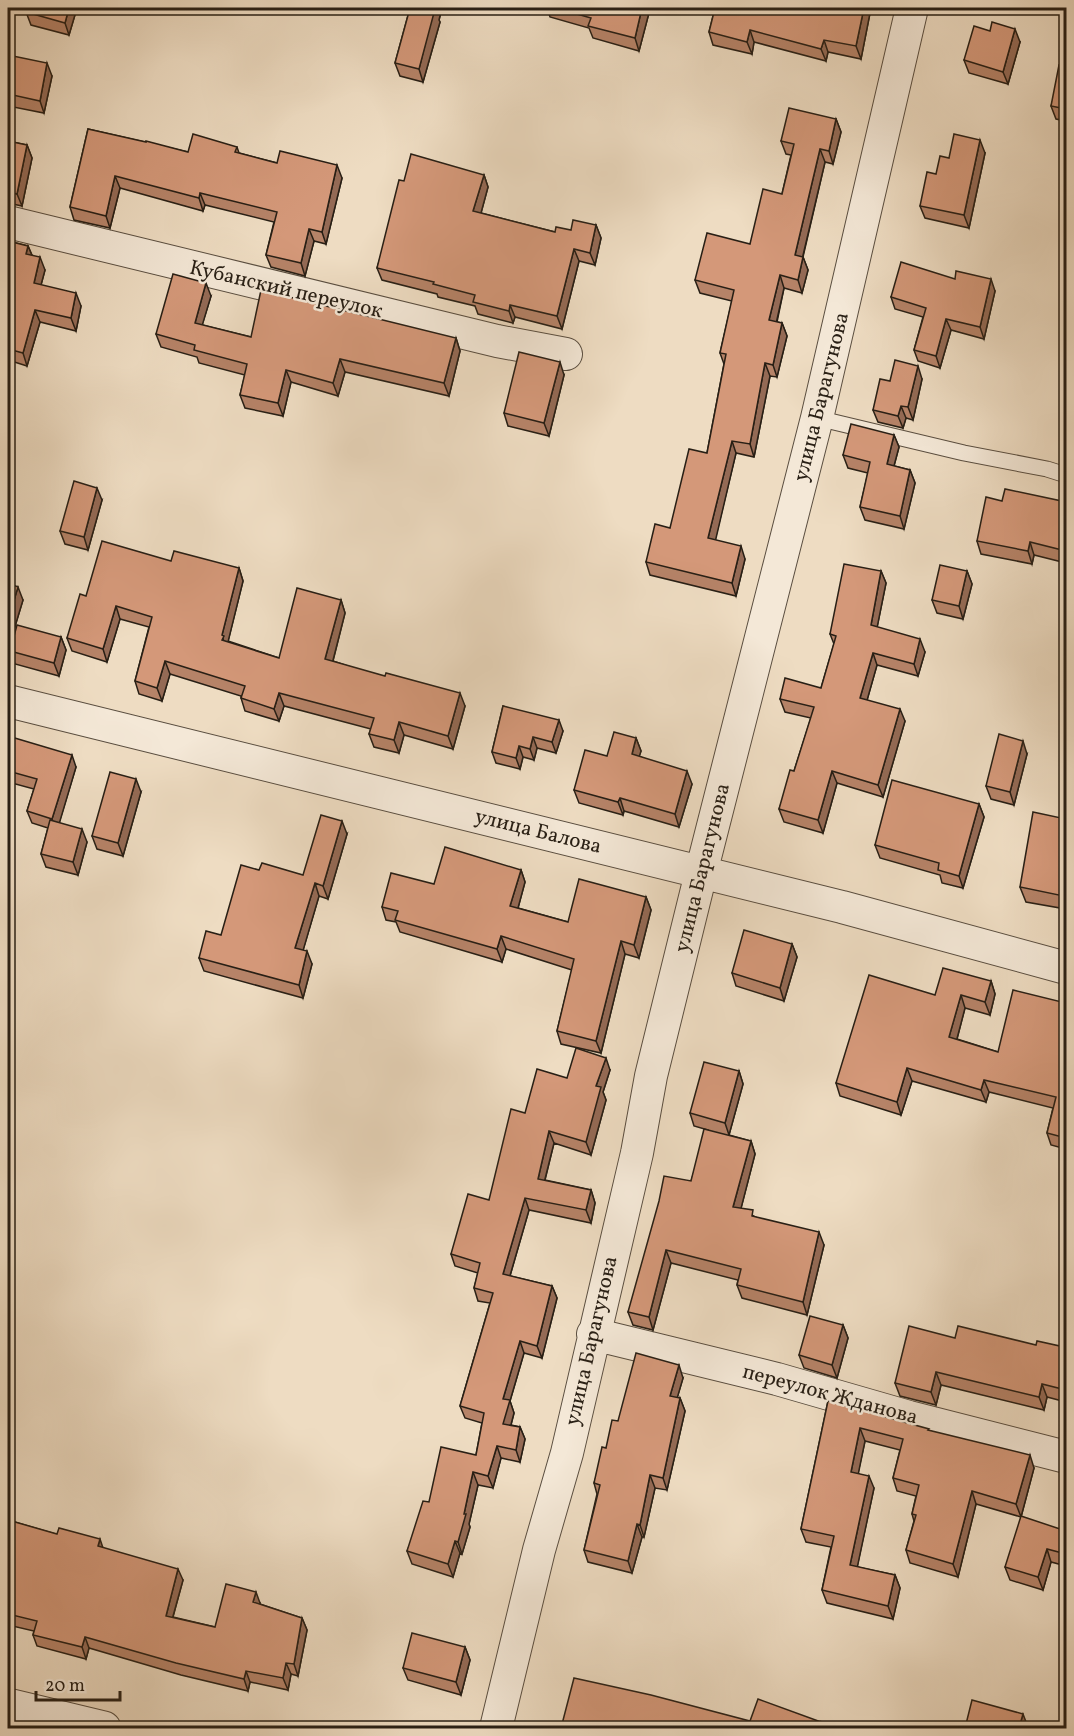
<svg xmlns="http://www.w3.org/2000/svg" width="1074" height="1736" font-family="Vollkorn,serif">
<rect width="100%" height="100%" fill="#eedcc2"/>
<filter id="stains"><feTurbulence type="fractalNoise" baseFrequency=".00333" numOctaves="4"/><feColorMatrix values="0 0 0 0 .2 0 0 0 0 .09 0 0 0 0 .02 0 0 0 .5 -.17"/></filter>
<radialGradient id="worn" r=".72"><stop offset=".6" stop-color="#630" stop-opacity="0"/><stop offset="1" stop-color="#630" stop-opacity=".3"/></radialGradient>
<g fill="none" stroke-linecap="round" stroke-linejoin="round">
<defs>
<path id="service" d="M 817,418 L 964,453 L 1047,469 L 1066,475"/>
<path id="minor" d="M 8,222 L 497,341 L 566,354
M 8,701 L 842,907 L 1066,968
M 593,1334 L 777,1379 L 909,1417 L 1066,1457
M 496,1728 L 539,1550 L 567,1453 L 637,1153 L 651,1076 L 701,873 L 817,418 L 912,8"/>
<path id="tertiary" d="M 8,1705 L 104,1728"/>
</defs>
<use href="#service" stroke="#5a4e40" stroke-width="17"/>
<use href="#minor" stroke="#5a4e40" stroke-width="34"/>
<use href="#tertiary" stroke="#5a4e40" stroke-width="35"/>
<use href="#service" stroke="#f4e8d7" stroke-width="15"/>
<use href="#minor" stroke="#f4e8d7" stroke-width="32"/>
<use href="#tertiary" stroke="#f4e8d7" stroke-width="33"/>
</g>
<path fill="#b68368" stroke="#281f15" stroke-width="1.5" d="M 77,8 L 69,35 L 31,25 L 26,12 Z
M 409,8 L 442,8 L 439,20 L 440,22 L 423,82 L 400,76 L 395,63 L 410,8 Z
M 547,8 L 655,8 L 654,10 L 650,9 L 639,51 L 593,38 L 589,28 L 550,17 Z
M 715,8 L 871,8 L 861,59 L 828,52 L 826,61 L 754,42 L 752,54 L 713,45 L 709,32 Z
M 1020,42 L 1008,84 L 969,73 L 964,60 Z
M 8,55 L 52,76 L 44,113 L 8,106 Z
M 1066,67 L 1066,121 L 1056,119 L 1051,106 Z
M 836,119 L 841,132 L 833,164 L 825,162 L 803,257 L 808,270 L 802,293 L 784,288 L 777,322 L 782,323 L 787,336 L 777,377 L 770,376 L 754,457 L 736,453 L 715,540 L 745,559 L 736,596 L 650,575 L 646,562 L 670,528 L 707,453 L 724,364 L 720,353 L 732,301 L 700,293 L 695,280 L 750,244 L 782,194 L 791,155 L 786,154 L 781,141 Z
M 88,129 L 188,152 L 237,147 L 239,153 L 277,163 L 342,178 L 326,244 L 314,241 L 305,276 L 271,267 L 266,255 L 274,222 L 205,205 L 203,211 L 120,188 L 110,228 L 74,220 L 70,207 Z
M 8,141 L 27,145 L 32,158 L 22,206 L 8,203 Z
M 985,153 L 969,228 L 925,218 L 920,206 L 936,174 L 949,158 Z
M 484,175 L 488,187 L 481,213 L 555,232 L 571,230 L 596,225 L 601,238 L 595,265 L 579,261 L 562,329 L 515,317 L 513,323 L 478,314 L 475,306 L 438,297 L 437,294 L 382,280 L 377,268 L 404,181 Z
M 8,241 L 28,246 L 32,255 L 45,270 L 41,285 L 81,306 L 76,331 L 40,322 L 27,366 L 8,360 Z
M 995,291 L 984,339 L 951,330 L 940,368 L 918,361 L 914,350 L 923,317 L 895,309 L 891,297 Z
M 211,296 L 202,325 L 251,337 L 456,338 L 460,351 L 449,396 L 345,372 L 338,396 L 291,382 L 283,416 L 245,408 L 240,395 L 245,375 L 199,363 L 197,357 L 161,347 L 156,334 Z
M 564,375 L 549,436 L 508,426 L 504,413 Z
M 922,379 L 913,420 L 906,418 L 903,428 L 878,422 L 873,410 L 890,381 Z
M 894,435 L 899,447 L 894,466 L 910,470 L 915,483 L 904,529 L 865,520 L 860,507 L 868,473 L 848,468 L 843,455 Z
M 1066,485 L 1066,563 L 1034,555 L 1032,564 L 981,554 L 977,541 L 1002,501 L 1062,501 Z
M 102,500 L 88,550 L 65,544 L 60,531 Z
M 171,561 L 239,568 L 243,581 L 228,641 L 279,658 L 341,600 L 345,613 L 333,661 L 465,706 L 453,749 L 404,735 L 399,753 L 374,747 L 369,734 L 371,729 L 284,706 L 279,721 L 245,711 L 241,698 L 241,696 L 170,674 L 162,701 L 139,694 L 135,681 L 149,627 L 120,619 L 107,662 L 72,651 L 67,638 L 86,596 Z
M 881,571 L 886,583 L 877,627 L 925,652 L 918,676 L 877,665 L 867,700 L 905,721 L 883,797 L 837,783 L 823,833 L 784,822 L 779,809 L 794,771 L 811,718 L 785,712 L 780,699 L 821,688 L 834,644 L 830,634 Z
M 967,571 L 972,584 L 963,619 L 937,613 L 932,600 Z
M 8,583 L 23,600 L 13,633 L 8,631 Z
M 61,637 L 66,650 L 59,676 L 15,664 L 10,651 Z
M 503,706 L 563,731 L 556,753 L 537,748 L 534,760 L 523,757 L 520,769 L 496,763 L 492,752 Z
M 8,736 L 76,767 L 59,823 L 87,842 L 78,875 L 46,867 L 41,854 L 48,828 L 32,823 L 27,811 L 34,789 L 8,782 Z
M 636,738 L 641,751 L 639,756 L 692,784 L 679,827 L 624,811 L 623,815 L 579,803 L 574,790 L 607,756 Z
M 1027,754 L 1014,805 L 991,799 L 986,786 Z
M 141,792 L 123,856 L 97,849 L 92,836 Z
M 979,804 L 984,817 L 963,888 L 942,883 L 940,875 L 880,858 L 875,845 Z
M 1066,819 L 1066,909 L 1026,902 L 1020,887 Z
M 347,834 L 328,899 L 319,896 L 303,950 L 312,964 L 303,998 L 204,971 L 199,958 L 221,935 L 259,870 L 303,875 Z
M 521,870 L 525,882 L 518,908 L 568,922 L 646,897 L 651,910 L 639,958 L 625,954 L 601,1053 L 561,1044 L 557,1031 L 572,970 L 506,949 L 502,962 L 400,932 L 396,922 L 386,920 L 382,907 L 434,884 Z
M 792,944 L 797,957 L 784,1001 L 736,986 L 732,973 Z
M 991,981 L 995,994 L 990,1015 L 965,1008 L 957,1039 L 998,1052 L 1066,1003 L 1066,1149 L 1051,1145 L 1047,1133 L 1053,1108 L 989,1092 L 986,1102 L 912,1081 L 901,1115 L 840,1096 L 836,1083 L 935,995 Z
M 610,1070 L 603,1092 L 606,1100 L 591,1155 L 554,1143 L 545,1180 L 591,1190 L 595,1203 L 591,1223 L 529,1210 L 510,1276 L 552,1286 L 557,1298 L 542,1358 L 524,1353 L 510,1401 L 514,1413 L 511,1425 L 520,1427 L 525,1439 L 520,1462 L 501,1458 L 493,1488 L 478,1485 L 469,1524 L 470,1527 L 462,1554 L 460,1553 L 453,1577 L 412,1564 L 407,1551 L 429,1502 L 476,1455 L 482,1423 L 465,1418 L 460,1406 L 490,1303 L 478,1301 L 474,1288 L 478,1273 L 455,1266 L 451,1254 L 489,1200 L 525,1113 L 567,1078 Z
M 739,1071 L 743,1084 L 729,1135 L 751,1141 L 755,1154 L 741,1208 L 755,1217 L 824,1245 L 807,1315 L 742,1298 L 737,1285 L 738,1280 L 671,1263 L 653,1330 L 633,1325 L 628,1312 L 691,1181 L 708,1130 L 694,1126 L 690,1113 Z
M 843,1325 L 848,1338 L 837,1378 L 804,1368 L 799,1355 Z
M 955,1338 L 1036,1345 L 1060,1346 L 1066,1340 L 1066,1402 L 1047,1397 L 1044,1410 L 941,1385 L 936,1405 L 900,1396 L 895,1383 Z
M 683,1378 L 677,1398 L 680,1398 L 685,1411 L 667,1490 L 655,1488 L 644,1537 L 642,1537 L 632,1573 L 588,1562 L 584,1550 L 597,1494 L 594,1483 L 606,1448 L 618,1421 Z
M 828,1401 L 929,1431 L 1034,1468 L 1021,1517 L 976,1504 L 958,1577 L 910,1563 L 906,1550 L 914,1521 L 912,1514 L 916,1496 L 897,1491 L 893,1478 L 900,1450 L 865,1441 L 858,1473 L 874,1488 L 857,1567 L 895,1575 L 900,1588 L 893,1619 L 827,1603 L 822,1590 L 831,1547 L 806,1542 L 801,1529 Z
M 1066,1516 L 1066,1566 L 1051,1562 L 1043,1590 L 1010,1580 L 1005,1567 L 1063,1530 Z
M 8,1520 L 103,1548 L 183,1580 L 173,1617 L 215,1627 L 260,1603 L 260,1604 L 302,1618 L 307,1630 L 298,1676 L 291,1674 L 288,1690 L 250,1682 L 248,1691 L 181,1675 L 89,1648 L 86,1659 L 37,1646 L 33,1635 L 34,1631 L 8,1625 Z
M 465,1647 L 470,1660 L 461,1695 L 408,1680 L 403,1668 Z"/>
<path fill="#946a55" stroke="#281f15" stroke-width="1.5" d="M 69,8 L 77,8 L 69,35 L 65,23 Z
M 434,8 L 442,8 L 439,20 L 440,22 L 423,82 L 419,69 Z
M 642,8 L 649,8 L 650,9 L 639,51 L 635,38 Z
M 864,8 L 871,8 L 861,59 L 856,46 Z
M 1015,29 L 1020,42 L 1008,84 L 1003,72 Z
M 750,30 L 754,42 L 752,54 L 747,42 Z
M 824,40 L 828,52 L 826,61 L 821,49 Z
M 47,63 L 52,76 L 44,113 L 40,101 Z
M 836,119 L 841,132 L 833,164 L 829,151 Z
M 980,140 L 985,153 L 969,228 L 964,215 Z
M 27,145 L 32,158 L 22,206 L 17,194 Z
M 820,149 L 825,162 L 800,268 L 795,255 Z
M 337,165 L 342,178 L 326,244 L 322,232 Z
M 484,175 L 488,187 L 478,224 L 473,211 Z
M 115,176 L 120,188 L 110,228 L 106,216 Z
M 200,193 L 205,205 L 203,211 L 199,198 Z
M 596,225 L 601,238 L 595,265 L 590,253 Z
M 309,229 L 314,241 L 305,276 L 301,263 Z
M 28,246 L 33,258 L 26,254 Z
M 574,249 L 579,261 L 562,329 L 557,316 Z
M 40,257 L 45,270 L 38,296 L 34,283 Z
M 803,257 L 808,270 L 802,293 L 798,280 Z
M 780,275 L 784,288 L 774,333 L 769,320 Z
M 991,279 L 995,291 L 984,339 L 980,327 Z
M 206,283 L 211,296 L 199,336 L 195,323 Z
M 76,293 L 81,306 L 76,331 L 71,318 Z
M 510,305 L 515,317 L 513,323 L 509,311 Z
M 35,310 L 40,322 L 27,366 L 23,353 Z
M 946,319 L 951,330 L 940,368 L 936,356 Z
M 782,323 L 787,336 L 777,377 L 773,365 Z
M 456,338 L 460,351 L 449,396 L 444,383 Z
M 340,359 L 345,372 L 338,396 L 333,383 Z
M 560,362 L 564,375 L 549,436 L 544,423 Z
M 765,363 L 770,376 L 754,457 L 750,444 Z
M 918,366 L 922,379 L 913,420 L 908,407 Z
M 286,370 L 291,382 L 283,416 L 278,403 Z
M 901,406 L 906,418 L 903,428 L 898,416 Z
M 894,435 L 899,447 L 891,477 L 887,464 Z
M 732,441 L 736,453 L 713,551 L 708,538 Z
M 910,470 L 915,483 L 904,529 L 900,516 Z
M 97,488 L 102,500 L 88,550 L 84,537 Z
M 1030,542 L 1034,555 L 1032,564 L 1028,551 Z
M 741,546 L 745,559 L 736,596 L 732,583 Z
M 239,568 L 243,581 L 227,646 L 227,652 L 222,635 Z
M 881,571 L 886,583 L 875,638 L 871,625 Z
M 967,571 L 972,584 L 963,619 L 959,606 Z
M 18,587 L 23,600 L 13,633 L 8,620 Z
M 341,600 L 345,613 L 330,672 L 325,659 Z
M 116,606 L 120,619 L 107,662 L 103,649 Z
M 61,637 L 66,650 L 59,676 L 54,663 Z
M 920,639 L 925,652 L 918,676 L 914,664 Z
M 873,653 L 877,665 L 864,711 L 860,698 Z
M 165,661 L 170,674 L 162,701 L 157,688 Z
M 279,693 L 284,706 L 279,721 L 274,709 Z
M 460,693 L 465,706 L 453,749 L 448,736 Z
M 900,709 L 905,721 L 883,797 L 878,785 Z
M 559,720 L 563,731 L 556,753 L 552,742 Z
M 399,722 L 404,735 L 399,753 L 394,740 Z
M 533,737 L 537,748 L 534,760 L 530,749 Z
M 636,738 L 641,751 L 636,767 L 632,754 Z
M 1023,741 L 1027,754 L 1014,805 L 1010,792 Z
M 519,746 L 523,757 L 520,769 L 516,758 Z
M 72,755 L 76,767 L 57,831 L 52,819 Z
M 687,771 L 692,784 L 679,827 L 675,814 Z
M 832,771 L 837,783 L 823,833 L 818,820 Z
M 136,779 L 141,792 L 123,856 L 118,843 Z
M 620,798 L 624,811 L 623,815 L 618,802 Z
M 979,804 L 984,817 L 963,888 L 959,876 Z
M 342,821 L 347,834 L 328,899 L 323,886 Z
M 82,829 L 87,842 L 78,875 L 73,862 Z
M 521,870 L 525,882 L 515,919 L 510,906 Z
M 315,883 L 319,896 L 300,961 L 295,948 Z
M 646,897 L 651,910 L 639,958 L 634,945 Z
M 501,936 L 506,949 L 502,962 L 497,949 Z
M 621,941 L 625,954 L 601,1053 L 596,1041 Z
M 792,944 L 797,957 L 784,1001 L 780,988 Z
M 307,951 L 312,964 L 303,998 L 299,985 Z
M 991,981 L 995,994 L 990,1015 L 985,1002 Z
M 961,995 L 965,1008 L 954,1050 L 949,1037 Z
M 606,1058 L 610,1070 L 603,1092 L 606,1100 L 591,1155 L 586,1142 L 596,1086 Z
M 907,1068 L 912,1081 L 901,1115 L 897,1102 Z
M 739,1071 L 743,1084 L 729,1135 L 725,1123 Z
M 984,1080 L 989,1092 L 986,1102 L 981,1090 Z
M 549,1131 L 554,1143 L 542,1191 L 538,1179 Z
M 751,1141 L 755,1154 L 738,1220 L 733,1207 Z
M 591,1190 L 595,1203 L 591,1223 L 586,1210 Z
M 525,1198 L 529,1210 L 507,1286 L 503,1274 Z
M 819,1232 L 824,1245 L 807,1315 L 803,1302 Z
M 666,1250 L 671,1263 L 653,1330 L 649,1317 Z
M 552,1286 L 557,1298 L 542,1358 L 537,1346 Z
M 843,1325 L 848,1338 L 837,1378 L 832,1365 Z
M 520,1341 L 524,1353 L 510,1401 L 514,1413 L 508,1436 L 503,1424 L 503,1399 Z
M 679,1365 L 683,1378 L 674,1409 L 670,1396 Z
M 936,1372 L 941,1385 L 936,1405 L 931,1392 Z
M 1042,1384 L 1047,1397 L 1044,1410 L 1039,1397 Z
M 680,1398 L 685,1411 L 667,1490 L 663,1478 Z
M 520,1427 L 525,1439 L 520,1462 L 516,1450 Z
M 860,1428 L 865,1441 L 856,1485 L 851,1472 Z
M 497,1446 L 501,1458 L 493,1488 L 488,1476 Z
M 1030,1455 L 1034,1468 L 1021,1517 L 1016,1504 Z
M 473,1472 L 478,1485 L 469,1524 L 470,1527 L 462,1554 L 458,1542 Z
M 650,1475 L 655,1488 L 644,1537 L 640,1525 Z
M 869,1476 L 874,1488 L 855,1578 L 850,1565 Z
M 972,1491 L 976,1504 L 958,1577 L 953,1564 Z
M 637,1524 L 642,1537 L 632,1573 L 628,1561 Z
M 100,1539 L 104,1551 L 98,1546 Z
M 455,1541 L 460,1553 L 453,1577 L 448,1564 Z
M 1047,1549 L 1051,1562 L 1043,1590 L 1038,1577 Z
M 178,1569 L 183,1580 L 170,1627 L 166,1616 Z
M 895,1575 L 900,1588 L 893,1619 L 888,1606 Z
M 256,1592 L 260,1603 L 258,1614 L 253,1602 Z
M 302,1618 L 307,1630 L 298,1676 L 294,1664 Z
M 85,1637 L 89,1648 L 86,1659 L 82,1647 Z
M 465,1647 L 470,1660 L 461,1695 L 456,1682 Z
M 286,1663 L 291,1674 L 288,1690 L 283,1678 Z
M 246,1671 L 250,1682 L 248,1691 L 244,1679 Z
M 1023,1714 L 1028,1727 L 1027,1728 L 1019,1728 Z
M 821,1722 L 824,1728 L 819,1728 Z"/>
<path fill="#d49879" stroke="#281f15" stroke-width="1.5" d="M 28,8 L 69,8 L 65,23 L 26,12 Z
M 410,8 L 434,8 L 435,9 L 419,69 L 395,63 Z
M 556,8 L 642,8 L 635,38 L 588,26 L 591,18 Z
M 715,8 L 864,8 L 856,46 L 824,40 L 821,49 L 750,30 L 747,42 L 709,32 Z
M 992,22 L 1015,29 L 1003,72 L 964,60 L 974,26 L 990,31 Z
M 8,55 L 47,63 L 40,101 L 8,94 Z
M 1059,65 L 1066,67 L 1066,109 L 1051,106 Z
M 789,108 L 836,119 L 829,151 L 820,149 L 795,255 L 803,257 L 798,280 L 780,275 L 769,320 L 782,323 L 773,365 L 765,363 L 750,444 L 732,441 L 708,538 L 741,546 L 732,583 L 646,562 L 655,524 L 670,528 L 689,449 L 707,453 L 726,354 L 720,353 L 734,290 L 695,280 L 707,233 L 750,244 L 763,189 L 782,194 L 794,144 L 781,141 Z
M 88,129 L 146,142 L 146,141 L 188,152 L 193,134 L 237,147 L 235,152 L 277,163 L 280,151 L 337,165 L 322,232 L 309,229 L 301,263 L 266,255 L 277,212 L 200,193 L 199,198 L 115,176 L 106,216 L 70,207 Z
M 954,134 L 980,140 L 964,215 L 920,206 L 927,172 L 936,174 L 940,156 L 949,158 Z
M 8,141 L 27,145 L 17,194 L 8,192 Z
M 411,154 L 484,175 L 473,211 L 555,232 L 556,227 L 571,230 L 573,220 L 596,225 L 590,253 L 574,249 L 557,316 L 510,305 L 509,311 L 473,302 L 475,295 L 433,284 L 434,282 L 377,268 L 399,180 L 404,181 Z
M 8,241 L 28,246 L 26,254 L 40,257 L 34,283 L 76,293 L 71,318 L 35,310 L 23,353 L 8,349 Z
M 901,262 L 955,279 L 956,271 L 991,279 L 980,327 L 946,319 L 936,356 L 914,350 L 926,308 L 891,297 Z
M 173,274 L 206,283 L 195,323 L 251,337 L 261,290 L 456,338 L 444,383 L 340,359 L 333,383 L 286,370 L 278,403 L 240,395 L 247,364 L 194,350 L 195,345 L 156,334 Z
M 519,352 L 560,362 L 544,423 L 504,413 Z
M 895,360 L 918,366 L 908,407 L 901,406 L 898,416 L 873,410 L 880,379 L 890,381 Z
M 851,424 L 894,435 L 887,464 L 910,470 L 900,516 L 860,507 L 870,462 L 843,455 Z
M 74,481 L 97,488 L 84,537 L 60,531 Z
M 1066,485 L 1066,551 L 1030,542 L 1028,551 L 977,541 L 986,497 L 1002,501 L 1005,489 L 1062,501 Z
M 102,541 L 171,561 L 174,551 L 239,568 L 222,635 L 224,636 L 222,640 L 279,658 L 297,588 L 341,600 L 325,659 L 385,676 L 386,673 L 460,693 L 448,736 L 399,722 L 394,740 L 369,734 L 374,718 L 279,693 L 274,709 L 241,698 L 245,686 L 165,661 L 157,688 L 135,681 L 152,617 L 116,606 L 103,649 L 67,638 L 80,594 L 86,596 Z
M 844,564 L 881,571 L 871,625 L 920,639 L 914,664 L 873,653 L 860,698 L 900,709 L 878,785 L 832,771 L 818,820 L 779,809 L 790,770 L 794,771 L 814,707 L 780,699 L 785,678 L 821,688 L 836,636 L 830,634 Z
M 940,565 L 967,571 L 959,606 L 932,600 Z
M 8,583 L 18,587 L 8,620 Z
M 17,625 L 61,637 L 54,663 L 10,651 Z
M 503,706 L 559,720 L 552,742 L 533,737 L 530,749 L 519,746 L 516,758 L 492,752 Z
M 614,732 L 636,738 L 632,754 L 687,771 L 675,814 L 620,798 L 618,802 L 574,790 L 585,750 L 607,756 Z
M 999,734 L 1023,741 L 1010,792 L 986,786 Z
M 8,736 L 72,755 L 52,819 L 27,811 L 37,779 L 8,771 Z
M 110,772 L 136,779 L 118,843 L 92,836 Z
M 892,780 L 979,804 L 959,876 L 938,870 L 939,863 L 875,845 Z
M 1033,812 L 1066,819 L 1066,900 L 1064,900 L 1064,896 L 1020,887 Z
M 321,815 L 342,821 L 323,886 L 315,883 L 295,948 L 307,951 L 299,985 L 199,958 L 206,931 L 221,935 L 241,865 L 259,870 L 262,863 L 303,875 Z
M 50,820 L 82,829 L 73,862 L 41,854 Z
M 445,847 L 521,870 L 510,906 L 568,922 L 579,879 L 646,897 L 634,945 L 621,941 L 596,1041 L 557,1031 L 574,959 L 501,936 L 497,949 L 395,920 L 398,911 L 382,907 L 391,873 L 434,884 Z
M 744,930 L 792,944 L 780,988 L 732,973 Z
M 943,968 L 991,981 L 985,1002 L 961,995 L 949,1037 L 998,1052 L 1013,990 L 1066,1003 L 1066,1138 L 1047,1133 L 1056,1097 L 984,1080 L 981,1090 L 907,1068 L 897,1102 L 836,1083 L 869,975 L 935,995 Z
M 576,1048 L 606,1058 L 596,1086 L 601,1087 L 586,1142 L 549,1131 L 538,1179 L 591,1190 L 586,1210 L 525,1198 L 503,1274 L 552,1286 L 537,1346 L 520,1341 L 503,1399 L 510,1400 L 503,1424 L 520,1427 L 516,1450 L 497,1446 L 488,1476 L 473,1472 L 464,1514 L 466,1514 L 458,1542 L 455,1541 L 448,1564 L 407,1551 L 423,1501 L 429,1502 L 441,1447 L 476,1455 L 484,1413 L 460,1406 L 493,1293 L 474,1288 L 480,1263 L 451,1254 L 468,1194 L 489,1200 L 511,1109 L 525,1113 L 537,1069 L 567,1078 Z
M 704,1062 L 739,1071 L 725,1123 L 690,1113 Z
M 704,1129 L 751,1141 L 733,1207 L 753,1210 L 752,1216 L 819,1232 L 803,1302 L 737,1285 L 741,1269 L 666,1250 L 649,1317 L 628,1312 L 659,1201 L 664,1176 L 691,1181 Z
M 810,1316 L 843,1325 L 832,1365 L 799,1355 Z
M 909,1326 L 955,1338 L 958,1326 L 1036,1345 L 1037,1341 L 1060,1346 L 1062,1339 L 1066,1340 L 1066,1390 L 1042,1384 L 1039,1397 L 936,1372 L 931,1392 L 895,1383 Z
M 636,1353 L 679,1365 L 670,1396 L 680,1398 L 663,1478 L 650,1475 L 640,1525 L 637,1524 L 628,1561 L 584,1550 L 600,1485 L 594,1483 L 602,1447 L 606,1448 L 612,1420 L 618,1421 Z
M 828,1401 L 929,1429 L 928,1430 L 1030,1455 L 1016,1504 L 972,1491 L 953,1564 L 906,1550 L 916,1515 L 912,1514 L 919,1485 L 893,1478 L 903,1439 L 860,1428 L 851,1472 L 869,1476 L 850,1565 L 895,1575 L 888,1606 L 822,1590 L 834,1536 L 801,1529 Z
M 1021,1516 L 1063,1530 L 1066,1516 L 1066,1554 L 1047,1549 L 1038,1577 L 1005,1567 Z
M 8,1520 L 57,1534 L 59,1528 L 100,1539 L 98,1546 L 178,1569 L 166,1616 L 215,1627 L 226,1584 L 256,1592 L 253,1602 L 302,1618 L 294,1664 L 286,1663 L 283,1678 L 246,1671 L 244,1679 L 176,1663 L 85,1637 L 82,1647 L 33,1635 L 37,1621 L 8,1614 Z
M 412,1633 L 465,1647 L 456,1682 L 403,1668 Z
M 574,1678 L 651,1695 L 750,1721 L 758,1699 L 821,1722 L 819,1728 L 561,1728 Z
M 972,1700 L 1023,1714 L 1019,1728 L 965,1728 Z"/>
<g text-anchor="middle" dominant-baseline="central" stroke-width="5" stroke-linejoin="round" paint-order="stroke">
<g font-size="21" fill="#281f15" stroke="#f4e8d7">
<text transform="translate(286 290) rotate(13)">Кубанский переулок</text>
<text transform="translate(822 397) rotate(-76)">улица Барагунова</text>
<text transform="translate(538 832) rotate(14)">улица Балова</text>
<text transform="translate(703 868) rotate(-76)">улица Барагунова</text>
<text transform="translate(592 1341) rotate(-77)">улица Барагунова</text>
<text transform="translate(830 1395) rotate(15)">переулок Жданова</text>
</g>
</g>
<rect width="1074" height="1736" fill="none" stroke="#eedcc2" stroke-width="30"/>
<rect x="9" y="9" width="1056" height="1718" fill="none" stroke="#281f15" stroke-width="3"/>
<rect x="15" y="15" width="1044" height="1706" fill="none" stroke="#281f15" stroke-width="1.5"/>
<path d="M36 1691v9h84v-9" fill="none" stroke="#281f15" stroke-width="3"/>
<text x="45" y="1691" font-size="18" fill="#281f15" stroke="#f4e8d7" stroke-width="4.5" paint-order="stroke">20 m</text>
<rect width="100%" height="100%" filter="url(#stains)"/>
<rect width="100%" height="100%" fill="url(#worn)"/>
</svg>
